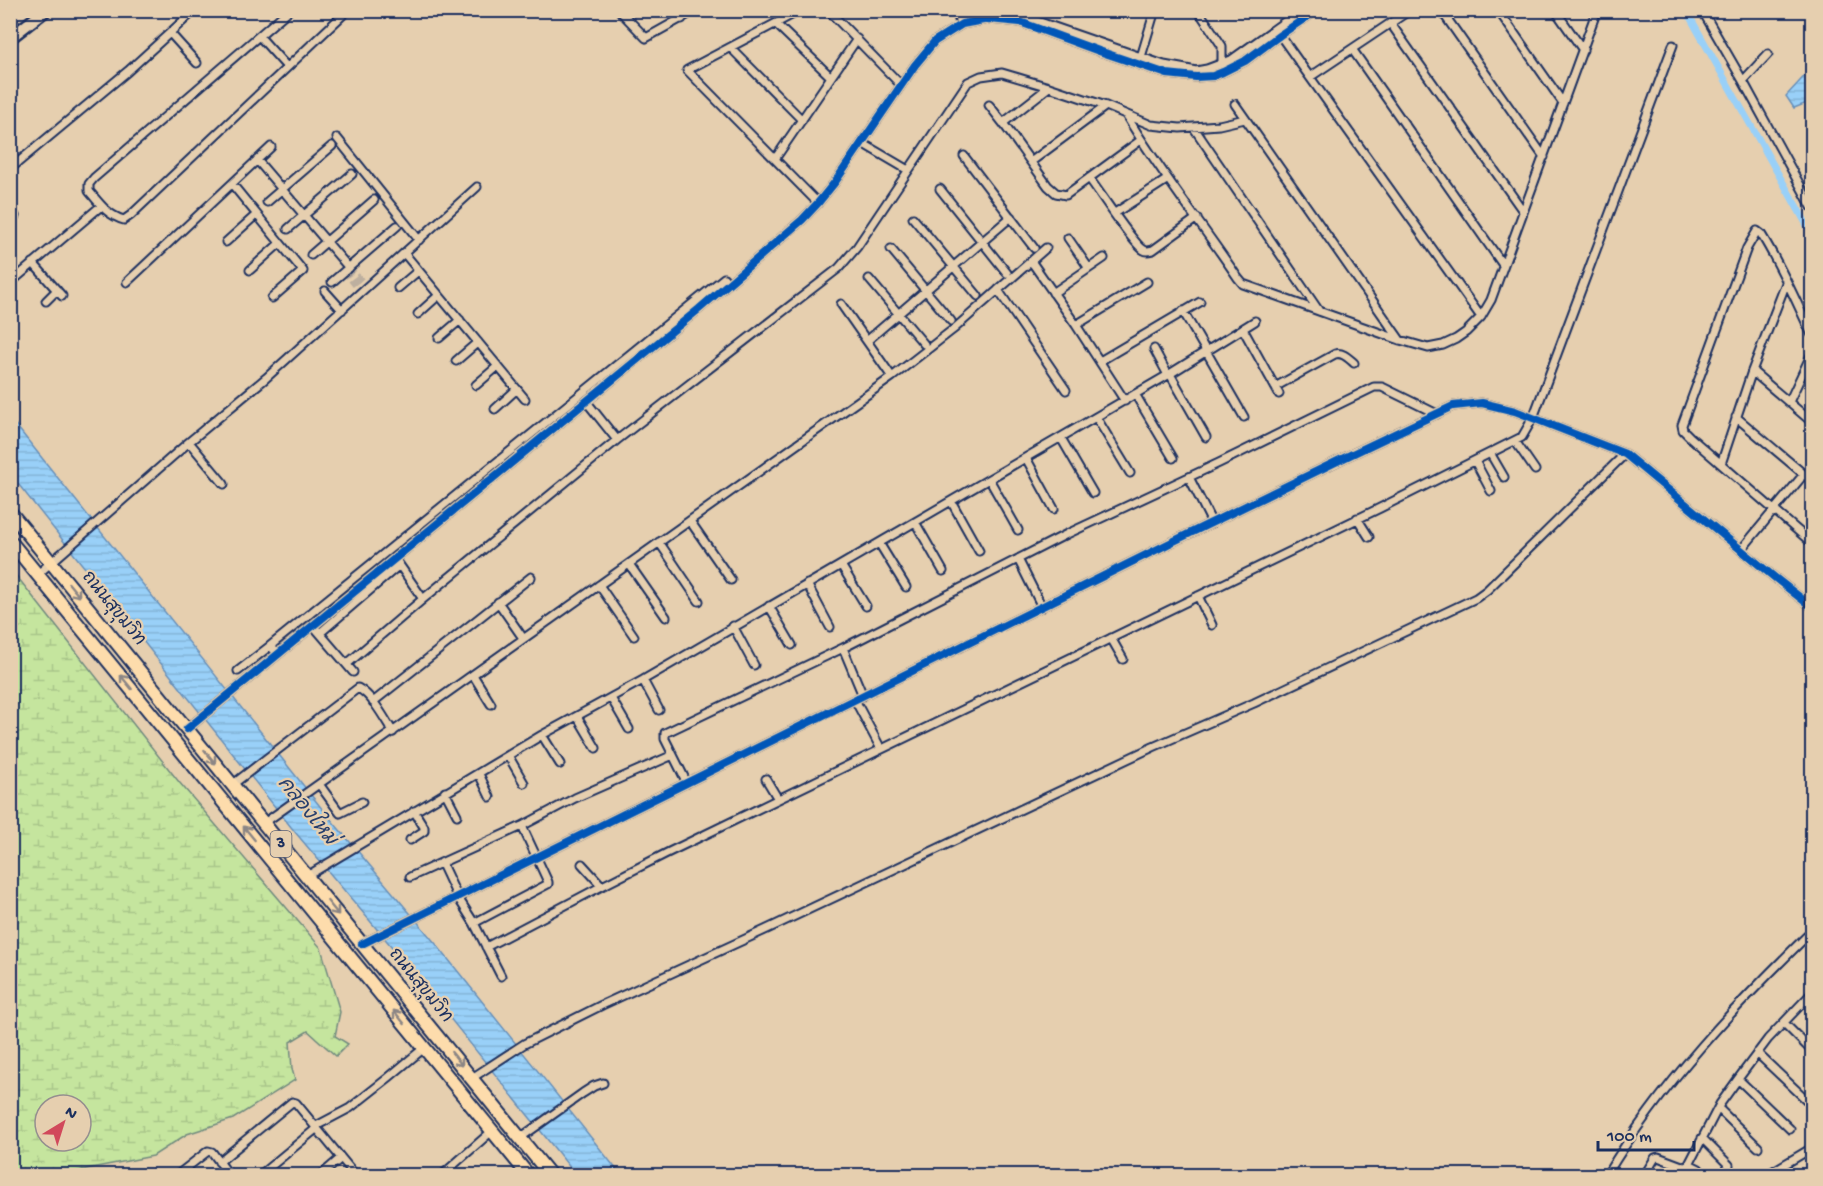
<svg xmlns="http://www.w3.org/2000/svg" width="1823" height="1186" font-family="'Gochi Hand','Playpen Sans Thai',sans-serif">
<defs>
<pattern id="wetland-marsh" width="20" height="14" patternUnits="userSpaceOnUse" patternTransform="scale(1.5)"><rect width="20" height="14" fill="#c5e59e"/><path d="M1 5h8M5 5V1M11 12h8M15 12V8" fill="none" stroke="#a9c58a"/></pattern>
<pattern id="water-rules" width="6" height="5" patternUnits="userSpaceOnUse" patternTransform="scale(1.5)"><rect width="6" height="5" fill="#99d0f8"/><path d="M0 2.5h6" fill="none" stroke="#83b3d7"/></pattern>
</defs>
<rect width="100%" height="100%" fill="#e6cfaf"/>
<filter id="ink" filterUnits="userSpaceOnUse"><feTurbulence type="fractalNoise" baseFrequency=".0167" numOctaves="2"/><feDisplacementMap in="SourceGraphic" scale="12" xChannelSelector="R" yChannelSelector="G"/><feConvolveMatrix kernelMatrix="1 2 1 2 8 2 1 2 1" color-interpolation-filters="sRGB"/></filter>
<g filter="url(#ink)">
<path fill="url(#wetland-marsh)" stroke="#708a7e" stroke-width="1.5" fill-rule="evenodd" d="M 11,569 L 179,782 L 321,948 L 340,1012 L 335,1036 L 348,1044 L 336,1056 L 308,1031 L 290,1042 L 292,1069 L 295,1080 L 233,1119 L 187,1134 L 153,1156 L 86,1169 L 64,1175 L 11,1175 ZM 45,1105 L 81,1105 L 81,1141 L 45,1141 Z"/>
<path fill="url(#water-rules)" stroke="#6790ba" stroke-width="1.5" d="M 1812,68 L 1812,101 L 1794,108 L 1786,96 Z
M 10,418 L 323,810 L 436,944 L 621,1175 L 576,1175 L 408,966 L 295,832 L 11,475 Z"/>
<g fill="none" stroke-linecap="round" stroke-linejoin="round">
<path stroke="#99d0f8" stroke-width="7" d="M 1686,10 L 1812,234"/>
<path stroke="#bdaf9f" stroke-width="7" stroke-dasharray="7 3.5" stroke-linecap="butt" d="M 349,268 L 367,287
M 345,271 L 361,292"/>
<defs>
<path id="street" d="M 289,10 L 94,178 L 89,184 L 89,191 C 99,203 108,216 124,220 L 131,215 L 348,10
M 619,10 L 646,38 L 696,10
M 674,10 L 682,19
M 801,10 L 687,70 L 818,203
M 828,10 L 901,85
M 954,10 L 961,22
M 1198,10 L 1222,46 L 1222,64
M 1441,10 L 1544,157
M 1498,10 L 1563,103
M 1555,10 L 1583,50
M 1702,10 L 1743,81 L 1812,207
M 959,20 L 982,14 L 1009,14 L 1037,21 L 1164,65 L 1186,69 L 1196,71 L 1207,69 L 1231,60 L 1301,10
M 776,24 L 831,77
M 1391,24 L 1523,211
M 1277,31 L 1481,317
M 170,33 L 197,63
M 260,37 L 287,67
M 731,48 L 802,120
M 1352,49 L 1503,265
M 1141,57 L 1155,10
M 1310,77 L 1410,10
M 1743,81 L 1768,54
M 1049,87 L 1003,123 L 1048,186 L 1056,193 L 1066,195 L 1141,140
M 1235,104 L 1400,340
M 989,105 L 1003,123
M 1126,115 C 1159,171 1201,223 1238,278 L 1243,284 L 1400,340 L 1428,348 L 1443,345 L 1456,339 L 1466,332 L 1481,317 L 1491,300 L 1597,10
M 1194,128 L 1319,311
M 337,138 L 419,240
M 862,143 L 908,170
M 964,156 L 1034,248
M 775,159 L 857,39
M 257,160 L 349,268
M 1032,161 L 1106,106
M 10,169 L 128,71 L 195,10
M 1089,178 C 1099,191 1134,245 1144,250 C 1147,252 1149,251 1153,250 L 1197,218
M 232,184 L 303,271 L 272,298
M 940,189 L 1007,273
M 267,202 L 332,146
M 10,211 L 15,216
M 1115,213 L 1168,179
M 913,218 L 978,296
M 288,229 L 352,174
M 1068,238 L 1088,267
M 226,242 L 256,215
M 891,249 L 951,321
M 404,253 L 525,399
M 311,255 L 374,200
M 1031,261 L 1076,325 L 1125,401
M 33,263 L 62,296
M 250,270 L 280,243
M 869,279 L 924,344
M 127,282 L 271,147
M 332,282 L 397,226
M 10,283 L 101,206
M 398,288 L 418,271
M 998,290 L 1046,248
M 325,291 L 342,310
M 1053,293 L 1104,258
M 46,301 L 57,290
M 841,304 L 892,377
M 1183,311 L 1244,417
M 418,314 L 439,295
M 1076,325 L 1147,282
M 1243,329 L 1279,394
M 1812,335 C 1796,301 1781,266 1761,234 L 1757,231 L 1747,248 L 1682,425 L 1683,430 L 1691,438 L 1812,543
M 439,338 L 460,320
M 868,340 L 1011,217
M 1154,349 L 1168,375
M 456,361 L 478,342
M 1100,361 L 1200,302
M 1752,371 L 1812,422
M 1170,374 L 1206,437
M 476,385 L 498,366
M 1275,387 L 1335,354 C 1343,352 1348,358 1354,363
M 1135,394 L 1173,458
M 586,401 L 617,440
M 1789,402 L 1812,353
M 495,409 L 517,389
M 1096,417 L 1130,473
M 1736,417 L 1812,481
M 1061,438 L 1093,493
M 1515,441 L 1535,470
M 189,442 L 224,484
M 1490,453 L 1504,477
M 1026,458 L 1054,509
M 1475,461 L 1491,491
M 1721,464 L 1752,371 L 1786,283
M 1189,477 L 1212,523
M 989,479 L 1018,530
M 951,501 L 979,551
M 1357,518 L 1369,537
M 690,521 L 731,580
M 915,522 L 943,571
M 659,542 L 699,601
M 879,543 L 906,587
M 1741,550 L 1800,479
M 1018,559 L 1042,607
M 398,563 L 423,599
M 629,564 L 666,617
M 841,565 L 866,606
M 38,574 L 189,442 L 266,378 L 477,187
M 807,584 L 830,627
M 599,585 L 634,636
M 1198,596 L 1212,625
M 498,602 L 523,638
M 769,606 L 792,645
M 733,626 L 754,665
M 317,630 L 353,672
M 320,633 L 399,565
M 1111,638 L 1123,659
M 843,648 L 863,696
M 278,654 L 270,646 L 724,278
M 347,664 L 423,599 L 617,440 L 839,268 L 857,247 L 968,82 L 981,76 L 1002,73 L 1049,87 L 1106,106 L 1151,125 L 1180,128 L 1219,125 L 1245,119
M 238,671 L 270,646
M 473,675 L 491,704
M 643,680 L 659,710
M 611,698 L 629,729
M 855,700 L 881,749
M 373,702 L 531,577
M 577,716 L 596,748
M 187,729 L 699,309 L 802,220 L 818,203 L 835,182 L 915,65 L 935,41 L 962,24 L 989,19 L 1020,22 L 1099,51 L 1167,74 L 1196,77 L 1213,76 L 1223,72 L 1245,61 L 1280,35 L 1317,10
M 542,735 L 560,764
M 509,757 L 524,783
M 479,774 L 490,797
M 766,779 L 778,799
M 687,783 L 665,739 L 665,733 L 843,648 L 1067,534 L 1219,463 L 1374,387 L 1382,387 L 1437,414
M 319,784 L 340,813 L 362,802
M 232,785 L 358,688 C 373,696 384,718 393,732
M 445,792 L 457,815
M 264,823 L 892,377 L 955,328 L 998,290 L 1066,390
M 410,840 L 424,831 L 424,827 L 414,811
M 442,864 L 457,896 L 474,923 L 501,976
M 582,864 L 602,886
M 307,876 L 542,735 L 643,680 L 1168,375 L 1255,321
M 410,877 L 522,826 L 575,798 L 673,755
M 474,923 L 548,884 L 548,882 L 522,826
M 362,944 L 1172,542 L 1350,455 L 1453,406 L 1482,403 L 1515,411 L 1625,454 L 1774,577 L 1812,607
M 486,947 L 602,886 L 667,853 L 1380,508 L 1522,437 L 1533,418 L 1673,45
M 1805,1001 L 1812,1009
M 1784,1023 L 1812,1051
M 1757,1053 L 1812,1105
M 472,1078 L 524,1044 L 602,1005 L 765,930 L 1153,747 L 1254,703 L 1476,598 L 1487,590 L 1625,454
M 1738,1079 L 1790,1129
M 1718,1108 L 1758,1147
M 316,1126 L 350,1108 L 388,1078 L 424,1048
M 520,1138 L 583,1093 L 594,1086 L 603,1083
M 1702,1138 L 1729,1165
M 219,1162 L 292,1102 L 296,1103 L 356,1176
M 1689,1164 L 1699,1169 L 1703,1176
M 176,1176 L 208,1151 L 212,1152 L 230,1176
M 259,1176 L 317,1128
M 320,1176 L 341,1158
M 441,1176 L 492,1131
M 1606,1176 C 1661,1084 1736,1005 1812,931
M 1644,1176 L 1655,1158 L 1658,1157 L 1690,1169
M 1693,1176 L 1689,1164 L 1720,1104 L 1738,1079 L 1768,1039 L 1812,993
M 1765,1176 L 1812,1148"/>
<path id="secondary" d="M 10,38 L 46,10"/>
<path id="highway" d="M 10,512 L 551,1176
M 10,541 L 529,1176"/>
</defs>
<use href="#street" stroke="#1b2f5e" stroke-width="11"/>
<use href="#secondary" stroke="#1b2f5e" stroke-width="15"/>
<use href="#highway" stroke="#1b2f5e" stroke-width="16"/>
<use href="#street" stroke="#e6cfaf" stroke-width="7"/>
<use href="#secondary" stroke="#e6cfaf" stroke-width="10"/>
<use href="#highway" stroke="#fddcac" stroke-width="12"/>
<defs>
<path id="cycleway" d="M 187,729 L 699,309 L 802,220 L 818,203 L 835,182 L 915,65 L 935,41 L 962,24 L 989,19 L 1020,22 L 1099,51 L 1167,74 L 1196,77 L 1213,76 L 1223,72 L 1245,61 L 1280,35 L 1317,10
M 362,944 L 1172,542 L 1350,455 L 1453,406 L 1482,403 L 1515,411 L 1625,454 L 1774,577 L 1812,607"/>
</defs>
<use href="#cycleway" stroke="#e6cfaf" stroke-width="11"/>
<use href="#cycleway" stroke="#0057b8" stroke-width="8"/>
</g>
<defs><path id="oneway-shaft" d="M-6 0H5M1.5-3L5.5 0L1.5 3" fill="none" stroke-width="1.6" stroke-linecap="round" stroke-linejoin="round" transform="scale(1.5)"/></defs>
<g stroke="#8c8685">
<use href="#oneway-shaft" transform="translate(74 590) rotate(51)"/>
<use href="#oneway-shaft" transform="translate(126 682) rotate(-129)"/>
<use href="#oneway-shaft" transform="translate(210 757) rotate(51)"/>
<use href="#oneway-shaft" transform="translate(249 833) rotate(-129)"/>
<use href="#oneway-shaft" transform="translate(333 908) rotate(51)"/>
<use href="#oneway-shaft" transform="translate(399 1017) rotate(-129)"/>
<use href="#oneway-shaft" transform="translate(457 1059) rotate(51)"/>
</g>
</g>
<g text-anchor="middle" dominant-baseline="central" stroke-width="4.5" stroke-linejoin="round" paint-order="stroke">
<rect fill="#e6cfaf" stroke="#585f76" stroke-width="1.5" x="270.5" y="831" width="21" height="26" rx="4.5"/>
<g font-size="16" font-weight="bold" fill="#1b2f5e">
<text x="281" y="844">3</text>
</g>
<g font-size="18" fill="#1b2f5e" stroke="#e6cfaf">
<text transform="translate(113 609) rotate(51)">ถนนสุขุมวิท</text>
<text transform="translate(420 986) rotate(51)">ถนนสุขุมวิท</text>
</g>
<g font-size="20" font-style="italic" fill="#283f6d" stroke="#e6cfaf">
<text transform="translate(306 812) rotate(51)">คลองใหม่</text>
</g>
</g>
<rect width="1823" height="1186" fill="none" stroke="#e6cfaf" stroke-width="36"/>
<rect x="18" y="18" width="1787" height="1150" fill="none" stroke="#1b2f5e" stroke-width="2" filter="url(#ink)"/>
<g transform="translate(63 1123) rotate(38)"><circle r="28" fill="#e6cfaf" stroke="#958f8f" stroke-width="1.5"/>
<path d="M0-4.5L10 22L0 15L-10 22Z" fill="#d1495b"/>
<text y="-9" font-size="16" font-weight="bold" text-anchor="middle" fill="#1b2f5e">N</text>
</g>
<path d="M1598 1141v9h96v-9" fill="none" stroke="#1b2f5e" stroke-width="3"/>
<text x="1607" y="1141" font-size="18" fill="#1b2f5e" stroke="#e6cfaf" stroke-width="4.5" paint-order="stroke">100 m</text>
</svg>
